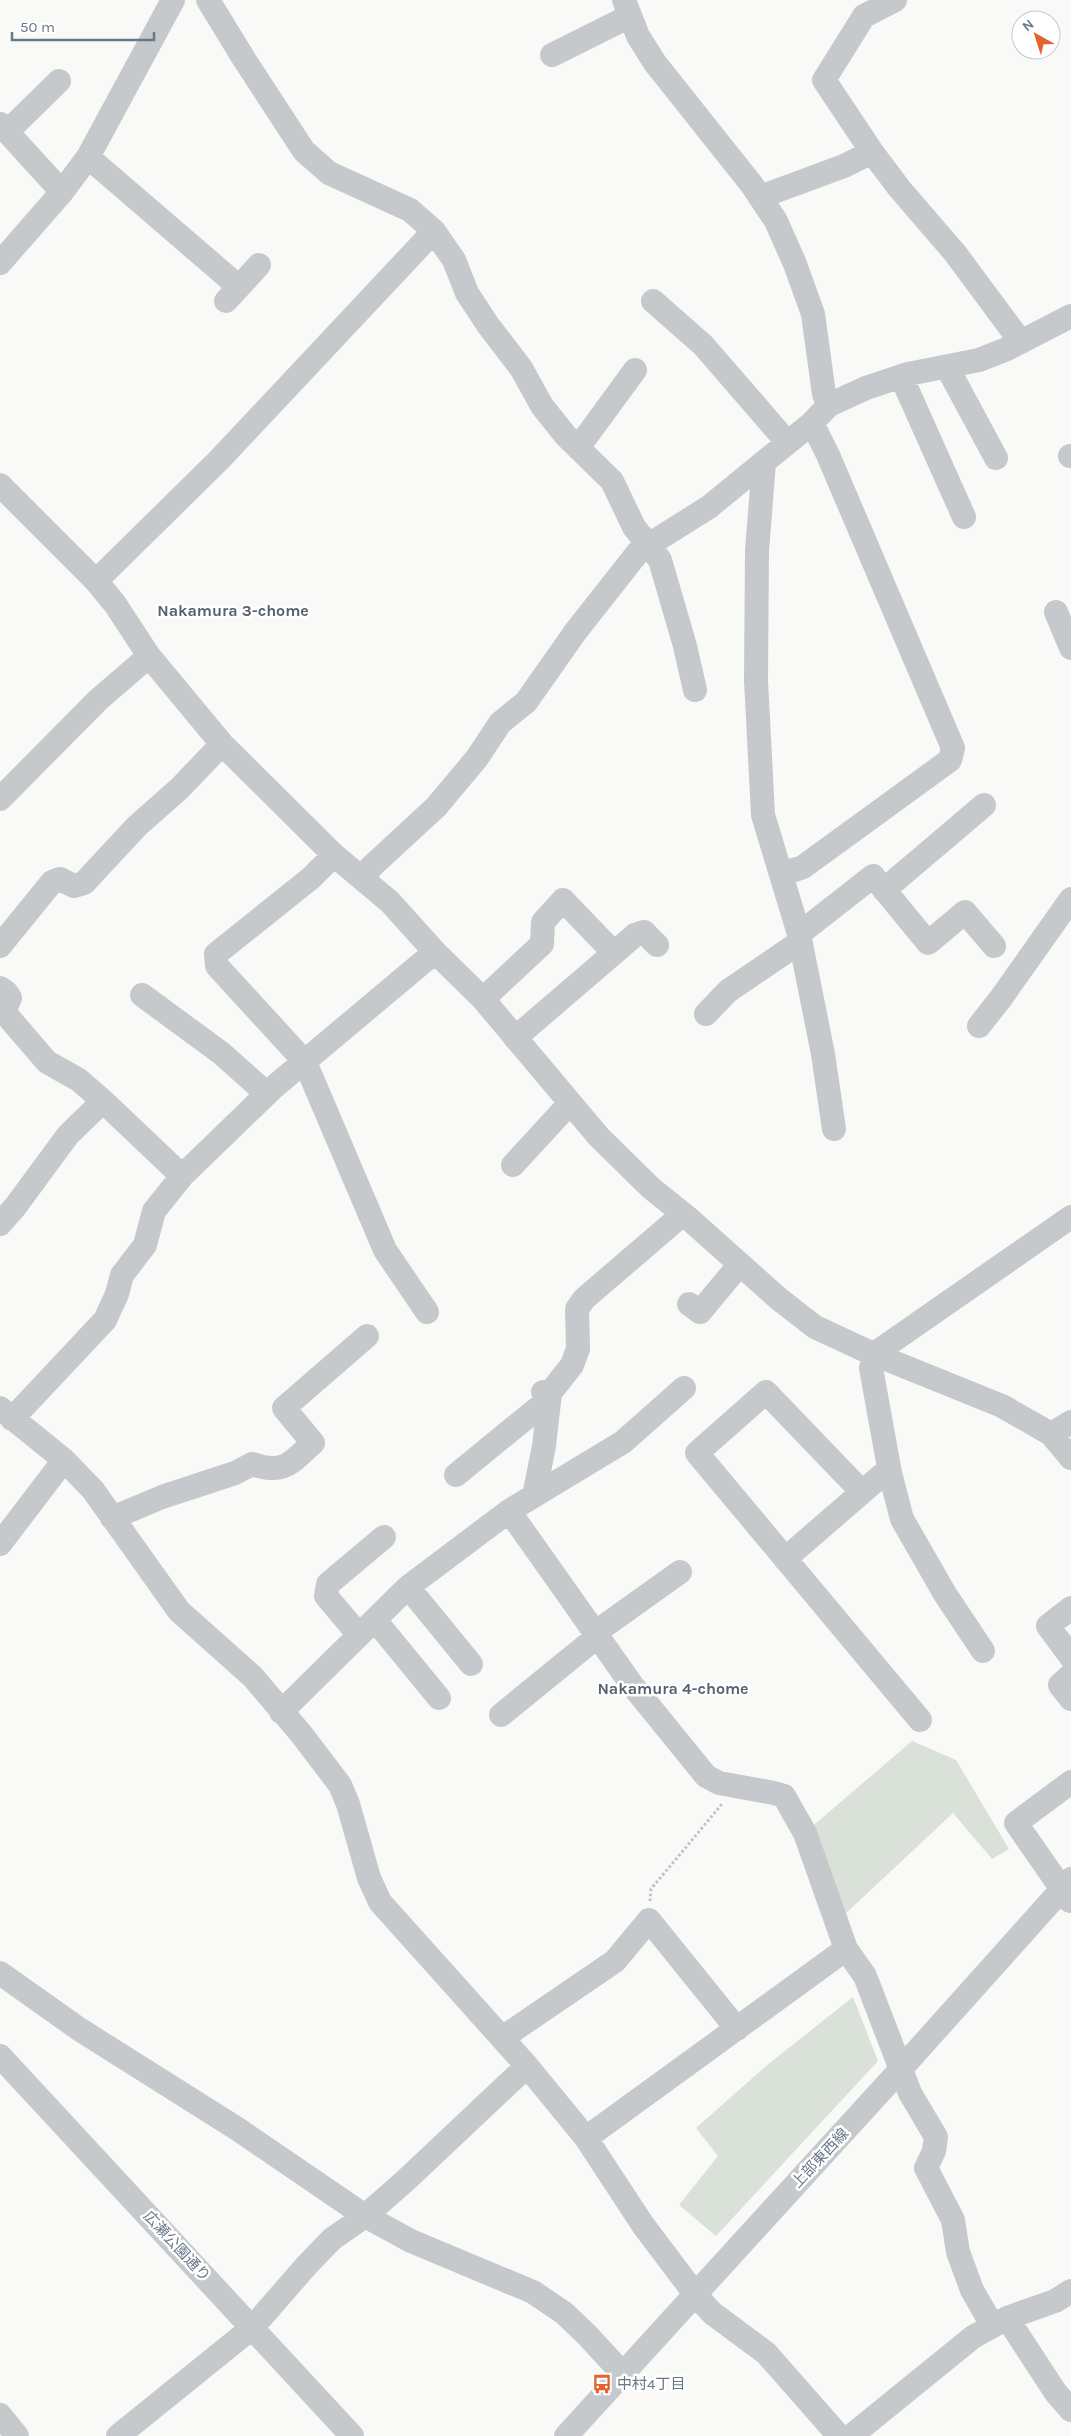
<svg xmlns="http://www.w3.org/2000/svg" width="1071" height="2436" font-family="Karla,'Noto Sans JP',sans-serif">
<rect width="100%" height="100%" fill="#f9f9f7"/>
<path fill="#dae1d8" d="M 912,1741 L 956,1760 L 1009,1849 L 992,1859 L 953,1813 L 842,1917 L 808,1830 Z
M 853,1997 L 878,2061 L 716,2236 L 679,2205 L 718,2156 L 696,2128 L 766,2066 Z"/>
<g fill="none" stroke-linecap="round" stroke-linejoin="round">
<path stroke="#bfc1c4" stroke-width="3" stroke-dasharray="2.5 2.5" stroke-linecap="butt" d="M 650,1901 L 651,1889 L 722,1804"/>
<path stroke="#c5c9cc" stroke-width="24" d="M 208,0 L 244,59 L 304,151 L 329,173 L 410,210 L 434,231 L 454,260 L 467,293 L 488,325 L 521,368 L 542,406 L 566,436 L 612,481 L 634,527 L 660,560 L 685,646 L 695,690
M 624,0 L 638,36 L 655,63 L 752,185 L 776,221 L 795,264 L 813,314 L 824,394 L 829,405
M 552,55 L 630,16
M 0,124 L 62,192
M 7,132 L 59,81
M 872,152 L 824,80 L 864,16 L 895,0
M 88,157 L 239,287
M 760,197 L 844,166 L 872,152 L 899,188 L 955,253 L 1021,342
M 0,263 L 62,192 L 88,157 L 173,0
M 226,301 L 259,265
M 653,301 L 703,345 L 787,442
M 947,367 L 996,458
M 901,376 L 964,517
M 578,448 L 635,370
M 1070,456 L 1071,456
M 0,485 L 96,581 L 115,604 L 149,656 L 222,744 L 334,855 L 390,902 L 435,952 L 483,999 L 599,1137 L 651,1188 L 687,1217 L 779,1299 L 815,1327 L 871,1353 L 1002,1406 L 1051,1434 L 1071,1458
M 96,581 L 219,460 L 434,231
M 1056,612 L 1071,648
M 0,799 L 98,700 L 149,656
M 334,855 L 311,878 L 216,954 L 217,966 L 305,1062 L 385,1250 L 427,1312
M 782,874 L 803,867 L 950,760 L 953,748 L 828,455 L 812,423
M 363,879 L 371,867 L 436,807 L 477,758 L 500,723 L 526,702 L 576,631 L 639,551 L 709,507 L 764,462
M 884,890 L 984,805
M 799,934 L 873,876 L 928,943 L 965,912 L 994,946
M 0,946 L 52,882 L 60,879 L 74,886 L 84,883 L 137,826 L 180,788 L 222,744
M 0,988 L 6,992 L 10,998 L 4,1012 L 47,1062 L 79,1080 L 103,1101 L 182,1176
M 142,995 L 221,1053 L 267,1094
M 483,999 L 542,944 L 543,922 L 563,900 L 614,953
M 706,1014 L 728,991 L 800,942
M 979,1026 L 1001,998 L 1071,899
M 515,1038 L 635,935 L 644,932 L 657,945
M 834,1129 L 823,1054 L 799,934 L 763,815 L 756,680 L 757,551 L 764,462 L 812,423 L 829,405 L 866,388 L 908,374 L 979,360 L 1007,349 L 1071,316
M 513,1165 L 570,1103
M 0,1224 L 15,1207 L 68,1135 L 103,1101
M 689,1304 L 700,1312 L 740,1264
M 0,1408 L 64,1460 L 93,1490 L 179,1611 L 253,1677 L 302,1735 L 340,1785 L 348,1804 L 369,1878 L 380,1902 L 527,2066 L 586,2138 L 643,2225 L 695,2294 L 712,2313 L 766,2353 L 839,2436
M 12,1419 L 105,1320 L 117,1294 L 122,1275 L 145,1245 L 154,1211 L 182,1176 L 274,1087 L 435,952
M 1051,1434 L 1071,1422
M 456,1475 L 549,1399 L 543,1392
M 862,1492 L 766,1392 L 697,1453 L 920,1720
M 534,1496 L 544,1446 L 550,1393 L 572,1365 L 578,1349 L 577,1309 L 584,1299 L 683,1214
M 509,1511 L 632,1685 L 706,1776 L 719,1783 L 774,1793 L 784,1796 L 793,1812 L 805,1833 L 846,1949 L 865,1976 L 910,2093 L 936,2137 L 934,2151 L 926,2168 L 953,2220 L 958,2252 L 972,2290 L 992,2325
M 112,1518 L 162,1497 L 235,1473 L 252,1464 C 285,1475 290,1463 313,1443 L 284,1408 L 367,1336
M 0,1544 L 64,1460
M 785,1559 L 882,1475 L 890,1473
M 408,1587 L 471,1664
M 1071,1608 L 1048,1626 L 1071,1657
M 375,1620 L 439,1698
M 596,1632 L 680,1572
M 359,1635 L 326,1596 L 328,1584 L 384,1537
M 983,1651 L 945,1594 L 902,1519 L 890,1473 L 871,1368 L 874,1354 L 1071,1217
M 1071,1675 L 1060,1685 L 1071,1699
M 281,1712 L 408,1587 L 509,1511 L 623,1442 L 684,1388
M 501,1715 L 598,1636
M 1070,1901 L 1016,1823 L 1071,1782
M 0,1973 L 79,2029 L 236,2128 L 365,2216 L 411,2241 L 533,2292 L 564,2313 L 587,2335 L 623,2374
M 502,2038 L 615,1961 L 649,1920 L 737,2029
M 0,2056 L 352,2436
M 586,2138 L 846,1949
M 1007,2318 L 1056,2393 L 1071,2410
M 0,2415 L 17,2436
M 118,2436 L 253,2327 L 306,2266 L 332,2239 L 365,2216 L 405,2181 L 527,2066
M 566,2436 L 900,2070 L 1071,1879
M 851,2436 L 973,2337 L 1007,2318 L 1055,2301 L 1071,2291"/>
</g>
<defs>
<symbol id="bus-bare" viewBox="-9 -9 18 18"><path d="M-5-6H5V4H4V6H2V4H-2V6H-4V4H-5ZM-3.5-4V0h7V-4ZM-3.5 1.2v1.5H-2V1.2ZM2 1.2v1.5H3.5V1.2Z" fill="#e3622d" stroke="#fff" stroke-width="2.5" paint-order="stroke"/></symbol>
</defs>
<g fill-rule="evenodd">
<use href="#bus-bare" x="588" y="2370" width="28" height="28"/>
</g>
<g text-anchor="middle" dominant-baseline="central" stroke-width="5" stroke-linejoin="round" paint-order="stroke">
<g font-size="15" fill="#687888" stroke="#fff">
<text transform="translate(820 2158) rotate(-47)">上部東西線</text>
<text transform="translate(177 2246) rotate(47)">広瀬公園通り</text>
</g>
<g font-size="15" fill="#687888" stroke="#fff" text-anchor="start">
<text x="617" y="2384">中村4丁目</text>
</g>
<g font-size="16" font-weight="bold" fill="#56616d" stroke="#fff">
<text x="233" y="610">Nakamura 3-chome</text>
<text x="673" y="1688">Nakamura 4-chome</text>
</g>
</g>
<g transform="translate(1036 35) rotate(321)"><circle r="24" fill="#ffffff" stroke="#c3c9cf"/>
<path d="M0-4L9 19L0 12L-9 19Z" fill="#e3622d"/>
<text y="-8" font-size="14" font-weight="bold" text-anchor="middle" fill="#687888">N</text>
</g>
<path d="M12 32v8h142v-8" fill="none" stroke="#687888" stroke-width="2.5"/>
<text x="20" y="32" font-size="15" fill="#687888" stroke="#ffffff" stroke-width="4" paint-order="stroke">50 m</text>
</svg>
